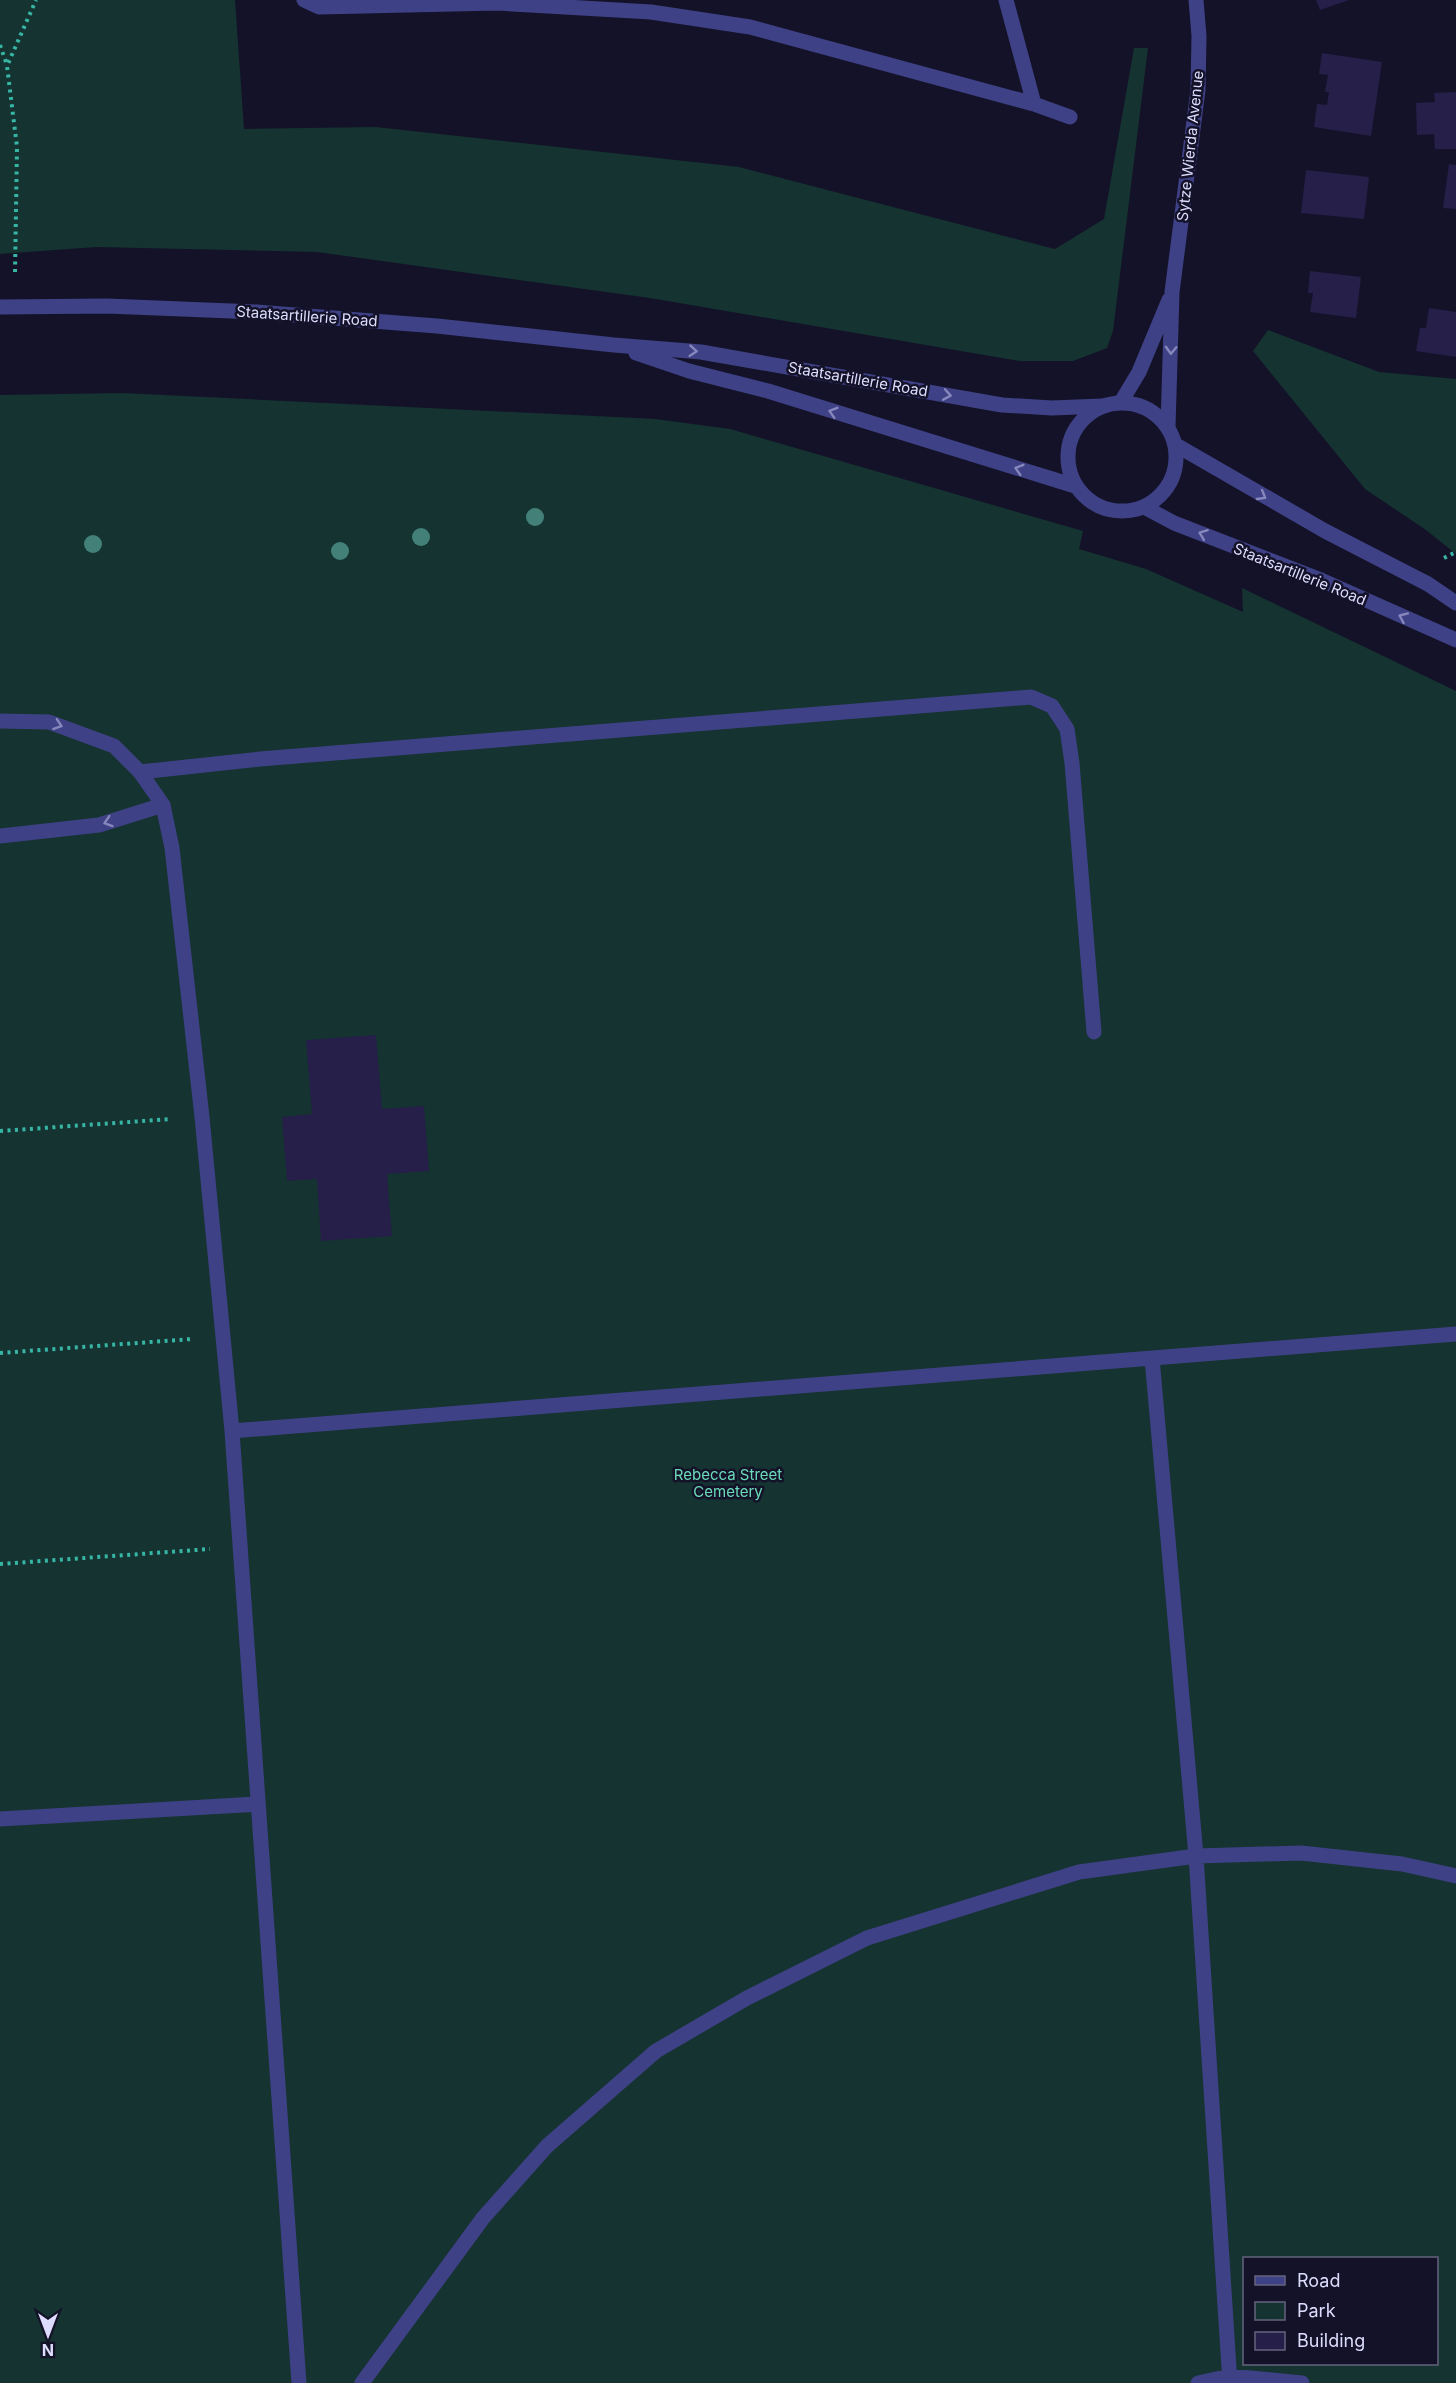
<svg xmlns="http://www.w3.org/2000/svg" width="1456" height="2383" font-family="Inter,sans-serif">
<rect width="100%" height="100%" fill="#141229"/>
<path fill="#153330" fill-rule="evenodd" d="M 0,0 L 235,0 L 244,129 L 376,127 L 739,167 L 1055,249 L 1104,219 L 1134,48 L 1148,48 L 1113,331 L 1107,348 L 1073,361 L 1020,361 L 650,298 L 317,252 L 96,247 L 0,254 Z
M 1268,330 L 1379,372 L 1456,379 L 1456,554 L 1426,530 L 1365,489 L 1253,351 Z
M 123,393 L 655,419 L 730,429 L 1083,531 L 1079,549 L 1146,569 L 1243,612 L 1242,588 L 1456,691 L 1456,2383 L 0,2383 L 0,395 ZM 1244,2258 L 1436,2258 L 1436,2364 L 1244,2364 Z"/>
<path fill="#251f49" d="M 1316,0 L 1349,0 L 1320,10 Z
M 1322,53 L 1382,62 L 1371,136 L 1314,127 L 1317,104 L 1327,105 L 1329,92 L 1325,92 L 1328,75 L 1319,74 Z
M 1456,92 L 1456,149 L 1435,149 L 1434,134 L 1417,135 L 1416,103 L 1435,102 L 1434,93 Z
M 1449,164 L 1456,165 L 1456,209 L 1443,208 Z
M 1306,170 L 1369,177 L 1364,219 L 1301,213 Z
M 1310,271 L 1361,277 L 1356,318 L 1310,312 L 1313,293 L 1308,293 Z
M 1429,308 L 1456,312 L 1456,357 L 1416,351 L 1420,328 L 1426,328 Z
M 376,1035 L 382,1109 L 424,1106 L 429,1171 L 387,1174 L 392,1236 L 321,1241 L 317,1179 L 287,1181 L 282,1117 L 312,1114 L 306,1040 Z"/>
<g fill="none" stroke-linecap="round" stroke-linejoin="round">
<path stroke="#37b6a6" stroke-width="4" stroke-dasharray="3 4.5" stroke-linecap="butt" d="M 0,45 L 7,65
M 15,272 L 17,147 L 7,66 L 36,0
M 1444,558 L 1456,552
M 0,1131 L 172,1119
M 0,1353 L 192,1339
M 0,1564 L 210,1549"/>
<path stroke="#3f4186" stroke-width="15" d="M 304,0 L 319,7 L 497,3 L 651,12 L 750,27 L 1034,104 L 1070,117
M 1006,0 L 1034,104
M 0,307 L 107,306 L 256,312 L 437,326 L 614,345 L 701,352 L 1002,405 L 1052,408 L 1102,406
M 636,353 L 689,371 L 768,391 L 1075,486
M 1121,402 L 1139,372 L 1169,300
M1068 457a54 54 0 1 1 108 0a54 54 0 1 1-108 0Z
M 1168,427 L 1172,292 L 1198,90 L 1199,36 L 1196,0
M 1176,445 L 1325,531 L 1428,584 L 1456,603
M 1144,507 L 1174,523 L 1321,580 L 1456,640
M 0,721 L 49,722 L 114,746 L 140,772 L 163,805 L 172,848 L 202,1117 L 232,1431
M 140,772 L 260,759 L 1031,697 L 1052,706 L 1067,729 L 1072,763 L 1094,1032
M 0,836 L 99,825 L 163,805
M 1152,1358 L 1196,1856 L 1230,2383
M 0,1819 L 258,1804
M 299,2383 L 232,1431 L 1456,1334
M 362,2383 L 483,2218 L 547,2146 L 656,2051 L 747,1998 L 867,1938 L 1079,1872 L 1196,1856 L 1301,1853 L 1402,1864 L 1456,1876
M 1198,2383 L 1230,2376 L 1302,2383"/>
</g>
<g fill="#438178">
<circle cx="535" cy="517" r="9"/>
<circle cx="421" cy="537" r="9"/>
<circle cx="93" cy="544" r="9"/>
<circle cx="340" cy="551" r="9"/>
</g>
<defs><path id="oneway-chevron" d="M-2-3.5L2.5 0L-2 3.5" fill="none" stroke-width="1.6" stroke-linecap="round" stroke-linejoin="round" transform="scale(1.5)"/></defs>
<g stroke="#8687bc">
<use href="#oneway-chevron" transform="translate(1171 350) rotate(92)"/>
<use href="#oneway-chevron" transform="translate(693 351) rotate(5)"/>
<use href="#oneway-chevron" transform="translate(947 395) rotate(10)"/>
<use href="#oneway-chevron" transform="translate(833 412) rotate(-163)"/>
<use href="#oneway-chevron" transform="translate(1019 469) rotate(-163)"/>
<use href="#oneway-chevron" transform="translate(1262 496) rotate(30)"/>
<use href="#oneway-chevron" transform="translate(1203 534) rotate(-159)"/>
<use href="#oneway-chevron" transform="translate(1403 617) rotate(-156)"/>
<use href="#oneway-chevron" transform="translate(58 725) rotate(19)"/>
<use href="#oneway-chevron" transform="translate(108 822) rotate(163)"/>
</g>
<g text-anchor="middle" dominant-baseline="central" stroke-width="5" stroke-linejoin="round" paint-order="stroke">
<g font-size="15" fill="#dddcfd" stroke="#141229">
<text transform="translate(1190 146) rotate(-84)">Sytze Wierda Avenue</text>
<text transform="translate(307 316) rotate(4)">Staatsartillerie Road</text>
<text transform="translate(858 379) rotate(10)">Staatsartillerie Road</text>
<text transform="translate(1300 574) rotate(22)">Staatsartillerie Road</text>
</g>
<g font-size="15" fill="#6adbb8" stroke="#141229">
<text x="728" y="1474">Rebecca Street<tspan x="728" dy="17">Cemetery</tspan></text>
</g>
</g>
<rect x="1243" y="2257" width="195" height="108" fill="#141229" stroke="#64637e" stroke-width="1.5"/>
<rect x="1255" y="2276" width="30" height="9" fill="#3f4186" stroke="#64637e" stroke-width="1.5"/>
<text x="1297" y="2287" font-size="18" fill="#dddcfd">Road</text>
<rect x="1255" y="2302" width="30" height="18" fill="#153330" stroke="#64637e" stroke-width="1.5"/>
<text x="1297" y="2317" font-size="18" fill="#dddcfd">Park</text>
<rect x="1255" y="2332" width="30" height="18" fill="#251f49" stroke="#64637e" stroke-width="1.5"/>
<text x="1297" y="2347" font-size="18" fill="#dddcfd">Building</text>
<g transform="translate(48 2335) rotate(180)" stroke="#141229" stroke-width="4.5" paint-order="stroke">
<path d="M0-4.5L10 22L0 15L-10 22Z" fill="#dddcfd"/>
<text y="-9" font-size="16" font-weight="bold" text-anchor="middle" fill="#dddcfd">N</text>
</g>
</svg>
